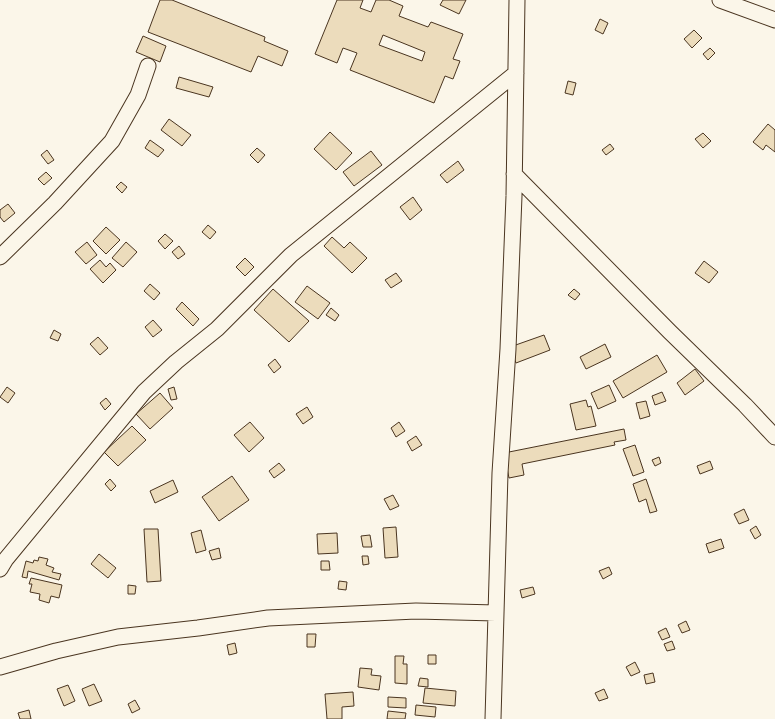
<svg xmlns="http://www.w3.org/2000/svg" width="775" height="719" font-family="'Roboto Condensed',sans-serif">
<rect width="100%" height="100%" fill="#fbf6e9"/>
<path fill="#ecdcbc" stroke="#4a3520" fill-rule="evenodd" d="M 160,0 L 172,0 L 265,37 L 264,41 L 288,51 L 282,66 L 258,56 L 251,72 L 148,32 Z
M 337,0 L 363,0 L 360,8 L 371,12 L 376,0 L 389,0 L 403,6 L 399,16 L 428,27 L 431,22 L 463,34 L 453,59 L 460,61 L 453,79 L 445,76 L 434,103 L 350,70 L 357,53 L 343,48 L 337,63 L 315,54 ZM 383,35 L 425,52 L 422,61 L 379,45 Z
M 443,0 L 466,0 L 459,14 L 440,5 Z
M 600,19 L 608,23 L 603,34 L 595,30 Z
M 694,30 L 702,38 L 692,48 L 684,39 Z
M 143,36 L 166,46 L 160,62 L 136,52 Z
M 710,48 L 715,53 L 708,60 L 703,54 Z
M 179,77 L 213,87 L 209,97 L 176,88 Z
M 568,81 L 576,83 L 573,95 L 565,93 Z
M 169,119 L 191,135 L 182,146 L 161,130 Z
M 768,124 L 775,130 L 775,152 L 766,145 L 763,150 L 753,142 Z
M 330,132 L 352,153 L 336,170 L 314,149 Z
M 703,133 L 711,141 L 703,148 L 695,139 Z
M 150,140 L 164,150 L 158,157 L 145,148 Z
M 610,144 L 614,149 L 606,155 L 602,150 Z
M 257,148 L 265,155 L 258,163 L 250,155 Z
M 47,150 L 54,160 L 48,164 L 41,155 Z
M 371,151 L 382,165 L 354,186 L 343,172 Z
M 458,161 L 464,170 L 447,183 L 440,175 Z
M 46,172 L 52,178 L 44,185 L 38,179 Z
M 121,182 L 127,187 L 122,193 L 116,187 Z
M 413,197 L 422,210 L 410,220 L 400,207 Z
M 8,204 L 15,213 L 4,222 L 0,217 L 0,210 Z
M 208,225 L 216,232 L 210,239 L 202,232 Z
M 106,227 L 120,240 L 106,254 L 93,241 Z
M 165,234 L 173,241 L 165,249 L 158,241 Z
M 332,237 L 344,248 L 350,242 L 367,258 L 352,273 L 324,246 Z
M 87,242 L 97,255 L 86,264 L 75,252 Z
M 126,242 L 137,252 L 123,267 L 112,258 Z
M 179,246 L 185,254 L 178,259 L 172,252 Z
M 245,258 L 254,267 L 245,276 L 236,267 Z
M 100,260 L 106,267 L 110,263 L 116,270 L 103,283 L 90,269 Z
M 704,261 L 718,272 L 709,283 L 695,273 Z
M 396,273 L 402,281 L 391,288 L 385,280 Z
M 150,284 L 160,293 L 154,300 L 144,291 Z
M 307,286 L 330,303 L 318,319 L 295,302 Z
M 273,289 L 309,321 L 289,342 L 254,310 Z
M 574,289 L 580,294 L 575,300 L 568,295 Z
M 182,302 L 199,319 L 193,326 L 176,309 Z
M 331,308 L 339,315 L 335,321 L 326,315 Z
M 153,320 L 162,330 L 153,337 L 145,327 Z
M 54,330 L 61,334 L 58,341 L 50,338 Z
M 544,335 L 550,350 L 516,363 L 510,347 Z
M 98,337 L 108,348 L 100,355 L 90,344 Z
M 605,344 L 611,357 L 586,369 L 580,357 Z
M 657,355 L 667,372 L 623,398 L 613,381 Z
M 275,359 L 281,367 L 274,373 L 268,365 Z
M 695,369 L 704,381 L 685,395 L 677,383 Z
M 609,385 L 616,401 L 598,409 L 591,393 Z
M 7,387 L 15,393 L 8,403 L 0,397 Z
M 174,387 L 177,399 L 171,400 L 168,389 Z
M 662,392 L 666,401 L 655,405 L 652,396 Z
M 160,393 L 173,408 L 150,429 L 136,414 Z
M 106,398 L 111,404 L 105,410 L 100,403 Z
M 586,400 L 588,407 L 591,406 L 596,426 L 576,430 L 570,404 Z
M 646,401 L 650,416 L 640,419 L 636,403 Z
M 307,407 L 313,417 L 303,424 L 296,414 Z
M 250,422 L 264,438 L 249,452 L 234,435 Z
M 399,422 L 405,431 L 396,437 L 391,428 Z
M 132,426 L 146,440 L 118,466 L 104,452 Z
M 624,429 L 626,440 L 614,442 L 615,445 L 522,464 L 524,475 L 509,478 L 504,453 Z
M 416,436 L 422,445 L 412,451 L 407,442 Z
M 635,445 L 644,472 L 633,476 L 623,449 Z
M 659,457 L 661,463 L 655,466 L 652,460 Z
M 710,461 L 713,469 L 700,474 L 697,466 Z
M 279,463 L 285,470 L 274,478 L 269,471 Z
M 232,476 L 249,500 L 219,521 L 202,497 Z
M 110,479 L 116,486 L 111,491 L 105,484 Z
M 646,479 L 657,511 L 650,513 L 646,499 L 639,502 L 633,484 Z
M 173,480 L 178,492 L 155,503 L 150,491 Z
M 393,495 L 399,506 L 390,510 L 384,499 Z
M 744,509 L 749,520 L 739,524 L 734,514 Z
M 756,526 L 761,535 L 755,539 L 750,530 Z
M 396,527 L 398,557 L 385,558 L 383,528 Z
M 144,529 L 158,529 L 161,581 L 147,582 Z
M 201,530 L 206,550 L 196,553 L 191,533 Z
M 337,533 L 338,553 L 318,554 L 317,534 Z
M 370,535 L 372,547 L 363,547 L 361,536 Z
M 721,539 L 724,548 L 709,553 L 706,544 Z
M 219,548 L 221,558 L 212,560 L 209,551 Z
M 99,554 L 116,568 L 108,578 L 91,564 Z
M 362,556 L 368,556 L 369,564 L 363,565 Z
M 39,557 L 48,559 L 46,565 L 54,568 L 52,572 L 61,574 L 59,580 L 28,571 L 27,578 L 22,577 L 26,561 L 33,563 L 34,560 L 38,561 Z
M 321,561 L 329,561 L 330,570 L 321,570 Z
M 609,567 L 612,574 L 603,579 L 599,571 Z
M 31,578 L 62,585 L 59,598 L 51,596 L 49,603 L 39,600 L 40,594 L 30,592 L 32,584 L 29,584 Z
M 339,581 L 347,582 L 346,590 L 338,589 Z
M 128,585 L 136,586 L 135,594 L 128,594 Z
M 533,587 L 535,594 L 522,598 L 520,590 Z
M 686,621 L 690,630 L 682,633 L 678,625 Z
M 666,628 L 670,637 L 662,640 L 658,632 Z
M 307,634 L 316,634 L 315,647 L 307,647 Z
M 672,641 L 675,649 L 667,651 L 664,644 Z
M 235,643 L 237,653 L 229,655 L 227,645 Z
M 428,655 L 436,655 L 436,664 L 428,664 Z
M 395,656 L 404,656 L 403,664 L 407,664 L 407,684 L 395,683 Z
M 635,662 L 640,672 L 631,676 L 626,667 Z
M 360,668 L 372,669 L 371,675 L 381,676 L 379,690 L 358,687 Z
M 653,673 L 655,682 L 646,684 L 644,675 Z
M 420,678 L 428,679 L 428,687 L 418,686 Z
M 94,684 L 102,701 L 89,706 L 82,689 Z
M 68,685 L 75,701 L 64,706 L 57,689 Z
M 425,688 L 456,691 L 455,706 L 423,703 Z
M 604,689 L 608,698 L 599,701 L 595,693 Z
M 353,692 L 354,706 L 342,707 L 342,719 L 327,719 L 325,694 Z
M 388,697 L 406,698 L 406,708 L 388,707 Z
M 135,700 L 140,709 L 132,713 L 128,704 Z
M 416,705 L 436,707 L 435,717 L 415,715 Z
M 29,710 L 31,719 L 20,719 L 18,713 Z
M 388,711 L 406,713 L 405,719 L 387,719 Z"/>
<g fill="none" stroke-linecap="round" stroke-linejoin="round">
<defs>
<path id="minor" d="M 720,0 L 775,20
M 514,174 L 670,332 L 745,405 L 775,437
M 0,257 L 55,203 L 112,141 L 138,95 L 148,66
M 0,569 L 6,559 L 144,392 L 176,362 L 217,329 L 291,255 L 516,73
M 0,667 L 56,651 L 118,637 L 198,628 L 268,618 L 416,611 L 496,613
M 493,719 L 500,473 L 508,349 L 514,196 L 517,0"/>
</defs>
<use href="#minor" stroke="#4a3520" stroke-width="17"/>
<use href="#minor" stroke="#fbf6e9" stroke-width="15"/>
</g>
</svg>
